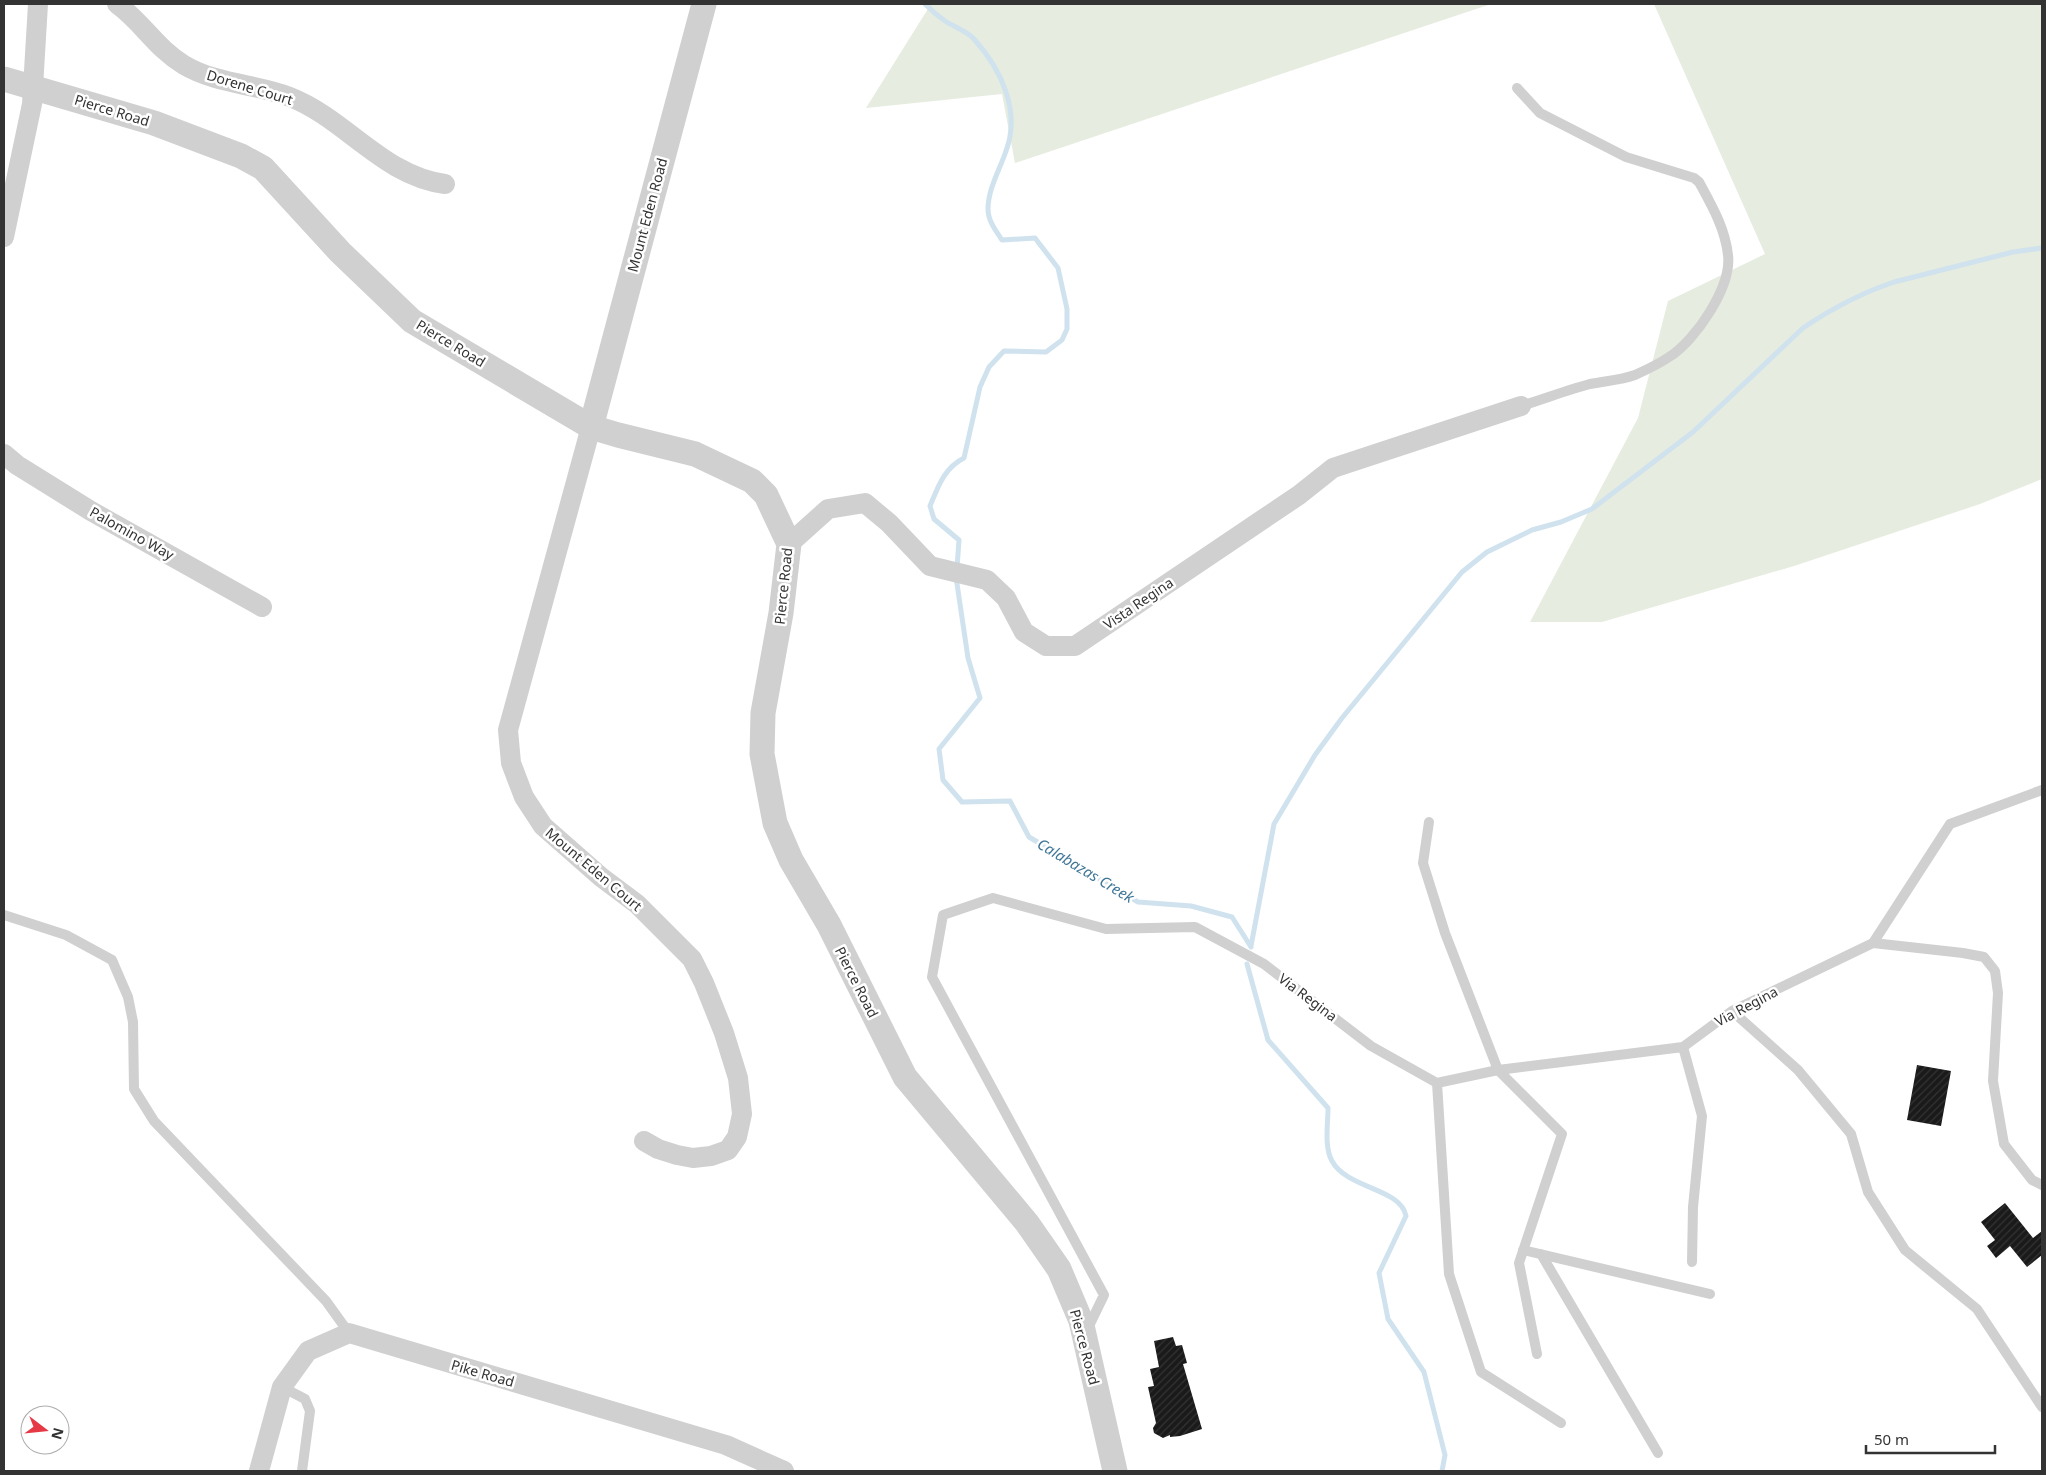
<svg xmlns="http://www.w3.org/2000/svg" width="2046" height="1475" font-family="'Noto Sans',sans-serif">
<defs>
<pattern id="building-hatch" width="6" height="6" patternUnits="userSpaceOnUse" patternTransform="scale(1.25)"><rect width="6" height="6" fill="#1a1a1a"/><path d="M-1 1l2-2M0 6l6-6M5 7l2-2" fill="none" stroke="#333"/></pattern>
</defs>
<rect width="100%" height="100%" fill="#fff"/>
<path fill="#e6ecdf" d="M 931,4 L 1491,4 L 1015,163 L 1002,94 L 866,108 Z
M 1654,4 L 2042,4 L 2042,479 L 1980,504 L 1794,566 L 1602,622 L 1530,622 L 1638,418 L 1668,301 L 1765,254 Z"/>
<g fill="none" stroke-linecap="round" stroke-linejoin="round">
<path stroke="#cfe2ee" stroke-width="5" d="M 925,4 C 931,10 938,16 945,21 C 954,27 967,31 974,39 C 1001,69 1021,111 1006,151 C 1000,169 988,189 988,209 C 988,221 996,231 1002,240 L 1035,238 L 1058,268 L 1067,309 L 1067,329 L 1062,340 L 1046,352 L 1004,351 L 989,367 L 980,387 L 964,458 C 944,468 938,487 930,506 L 934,519 L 959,540 L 957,568
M 956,577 L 968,658 L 980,698 L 939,749 L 943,780 L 962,802 L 1010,801 L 1029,837 L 1138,902 L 1191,906 L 1232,917 L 1251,947
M 1251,946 L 1274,824 L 1315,755 L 1342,718 L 1462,572 L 1487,552 L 1532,530 L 1561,522 L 1592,509 L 1693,432 L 1803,328 C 1831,309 1861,293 1894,282 L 2013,252 L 2042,248
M 1247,964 L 1268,1040 L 1328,1108 C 1328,1124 1324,1147 1332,1161 C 1347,1189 1401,1188 1406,1216 L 1379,1273 L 1388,1319 L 1424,1372 L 1445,1455 L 1442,1471"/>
</g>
<path fill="url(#building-hatch)" d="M 1917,1065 L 1951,1071 L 1941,1126 L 1907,1120 Z
M 2005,1203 L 2033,1238 L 2042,1231 L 2042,1255 L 2027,1267 L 2010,1246 L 1996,1258 L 1987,1246 L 1995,1240 L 1981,1222 Z
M 1173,1337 L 1176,1346 L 1182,1345 L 1187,1363 L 1183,1364 L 1202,1429 L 1180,1436 L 1170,1437 L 1170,1435 L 1163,1438 L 1154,1433 L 1153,1428 L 1156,1423 L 1148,1387 L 1154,1386 L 1150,1369 L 1159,1367 L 1154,1341 Z"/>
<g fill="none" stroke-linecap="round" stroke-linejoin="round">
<path stroke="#d0d0d0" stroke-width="10" d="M 1517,88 L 1540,113 L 1626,157 L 1694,178 L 1699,182 C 1712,206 1725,228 1728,255 C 1732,287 1695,341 1669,357 C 1659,364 1646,370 1635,375 C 1621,380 1605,381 1590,384 C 1567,390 1544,399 1521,406
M 1429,822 L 1423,863 L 1445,933 L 1498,1070 L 1562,1134 L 1519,1263 L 1537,1354
M 4,915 L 66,935 L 112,960 L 128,997 L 133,1022 L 134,1089 L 154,1121 L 326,1301 L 349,1333
M 1873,943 L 1963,953 L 1984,957 L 1995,971 L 1998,993 L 1993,1081 L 2004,1144 L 2032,1180 L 2042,1185
M 1732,1011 L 1798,1070 L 1851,1134 L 1868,1192 L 1905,1250 L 1977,1309 L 2042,1407
M 1683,1047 L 1702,1116 L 1693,1207 L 1692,1262
M 1437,1083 L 1449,1274 L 1481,1372 L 1561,1423
M 1523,1250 L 1710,1294
M 1541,1254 L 1658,1453
M 1088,1328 L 1104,1295 L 932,977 L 943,915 L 993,898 L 1106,929 L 1195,927 L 1264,964 L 1371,1046 L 1437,1083 L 1498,1070 L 1683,1047 L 1732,1011 L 1873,943 L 1950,824 L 2042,790
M 282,1387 L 305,1399 L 310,1411 L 302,1471"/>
<path stroke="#d0d0d0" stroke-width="20" d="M 117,4 C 142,22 157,49 184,65 C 216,84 256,84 290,97 C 346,119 383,176 445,184
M 4,237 L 32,104 L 38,4
M 591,427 L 508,730 L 511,763 L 524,797 L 543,826 L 601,877 L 637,904 L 692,959 L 704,983 L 724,1033 L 738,1078 L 742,1114 L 737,1137 L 728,1150 L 711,1156 L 693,1158 L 677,1155 L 658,1149 L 644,1141
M 4,454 L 17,465 L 91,511 L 262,607
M 789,544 L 828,509 L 865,503 L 889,523 L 930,566 L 987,580 L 1006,598 L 1024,632 L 1046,646 L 1075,646 L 1299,495 L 1333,468 L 1521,406
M 259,1471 L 282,1387 L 308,1351 L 349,1333 L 726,1445 L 784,1471"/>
<path stroke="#d0d0d0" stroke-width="25" d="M 4,79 L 154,123 L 241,156 L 263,168 L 340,252 L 412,321 L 591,427 L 618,435 L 695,454 L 752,481 L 766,495 L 789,544 L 781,613 L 763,713 L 762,754 L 775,823 L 791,860 L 829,925 L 905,1077 L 1027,1223 L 1059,1269 L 1081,1321 L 1115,1471
M 591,427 L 704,4"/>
</g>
<g text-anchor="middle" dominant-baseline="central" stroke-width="5" stroke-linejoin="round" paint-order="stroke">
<g font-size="14" fill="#333" stroke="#fff">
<text transform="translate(250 87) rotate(17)">Dorene Court</text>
<text transform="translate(112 110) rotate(17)">Pierce Road</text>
<text transform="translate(647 215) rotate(-75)">Mount Eden Road</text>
<text transform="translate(451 343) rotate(31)">Pierce Road</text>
<text transform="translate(132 533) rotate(29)">Palomino Way</text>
<text transform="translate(783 586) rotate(-84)">Pierce Road</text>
<text transform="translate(1138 603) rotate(-34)">Vista Regina</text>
<text transform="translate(594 869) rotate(40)">Mount Eden Court</text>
<text transform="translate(857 982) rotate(63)">Pierce Road</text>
<text transform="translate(1308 997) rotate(37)">Via Regina</text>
<text transform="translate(1746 1006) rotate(-28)">Via Regina</text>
<text transform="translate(1085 1347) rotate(75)">Pierce Road</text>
<text transform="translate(483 1373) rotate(16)">Pike Road</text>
</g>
<g font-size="15" font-style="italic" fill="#3f7597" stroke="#fff">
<text transform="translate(1086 870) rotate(31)">Calabazas Creek</text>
</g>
</g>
<rect width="2046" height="1475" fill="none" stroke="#333333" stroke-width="10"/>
<g transform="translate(45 1430) rotate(106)"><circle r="24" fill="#ffffff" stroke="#adadad"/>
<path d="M0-4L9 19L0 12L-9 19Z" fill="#e63946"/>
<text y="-8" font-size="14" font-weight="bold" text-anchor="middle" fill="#333333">N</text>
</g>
<path d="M1866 1445v8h129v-8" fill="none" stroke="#333333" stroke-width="2.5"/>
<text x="1874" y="1445" font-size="15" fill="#333333" stroke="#ffffff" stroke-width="4" paint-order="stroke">50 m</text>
</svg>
